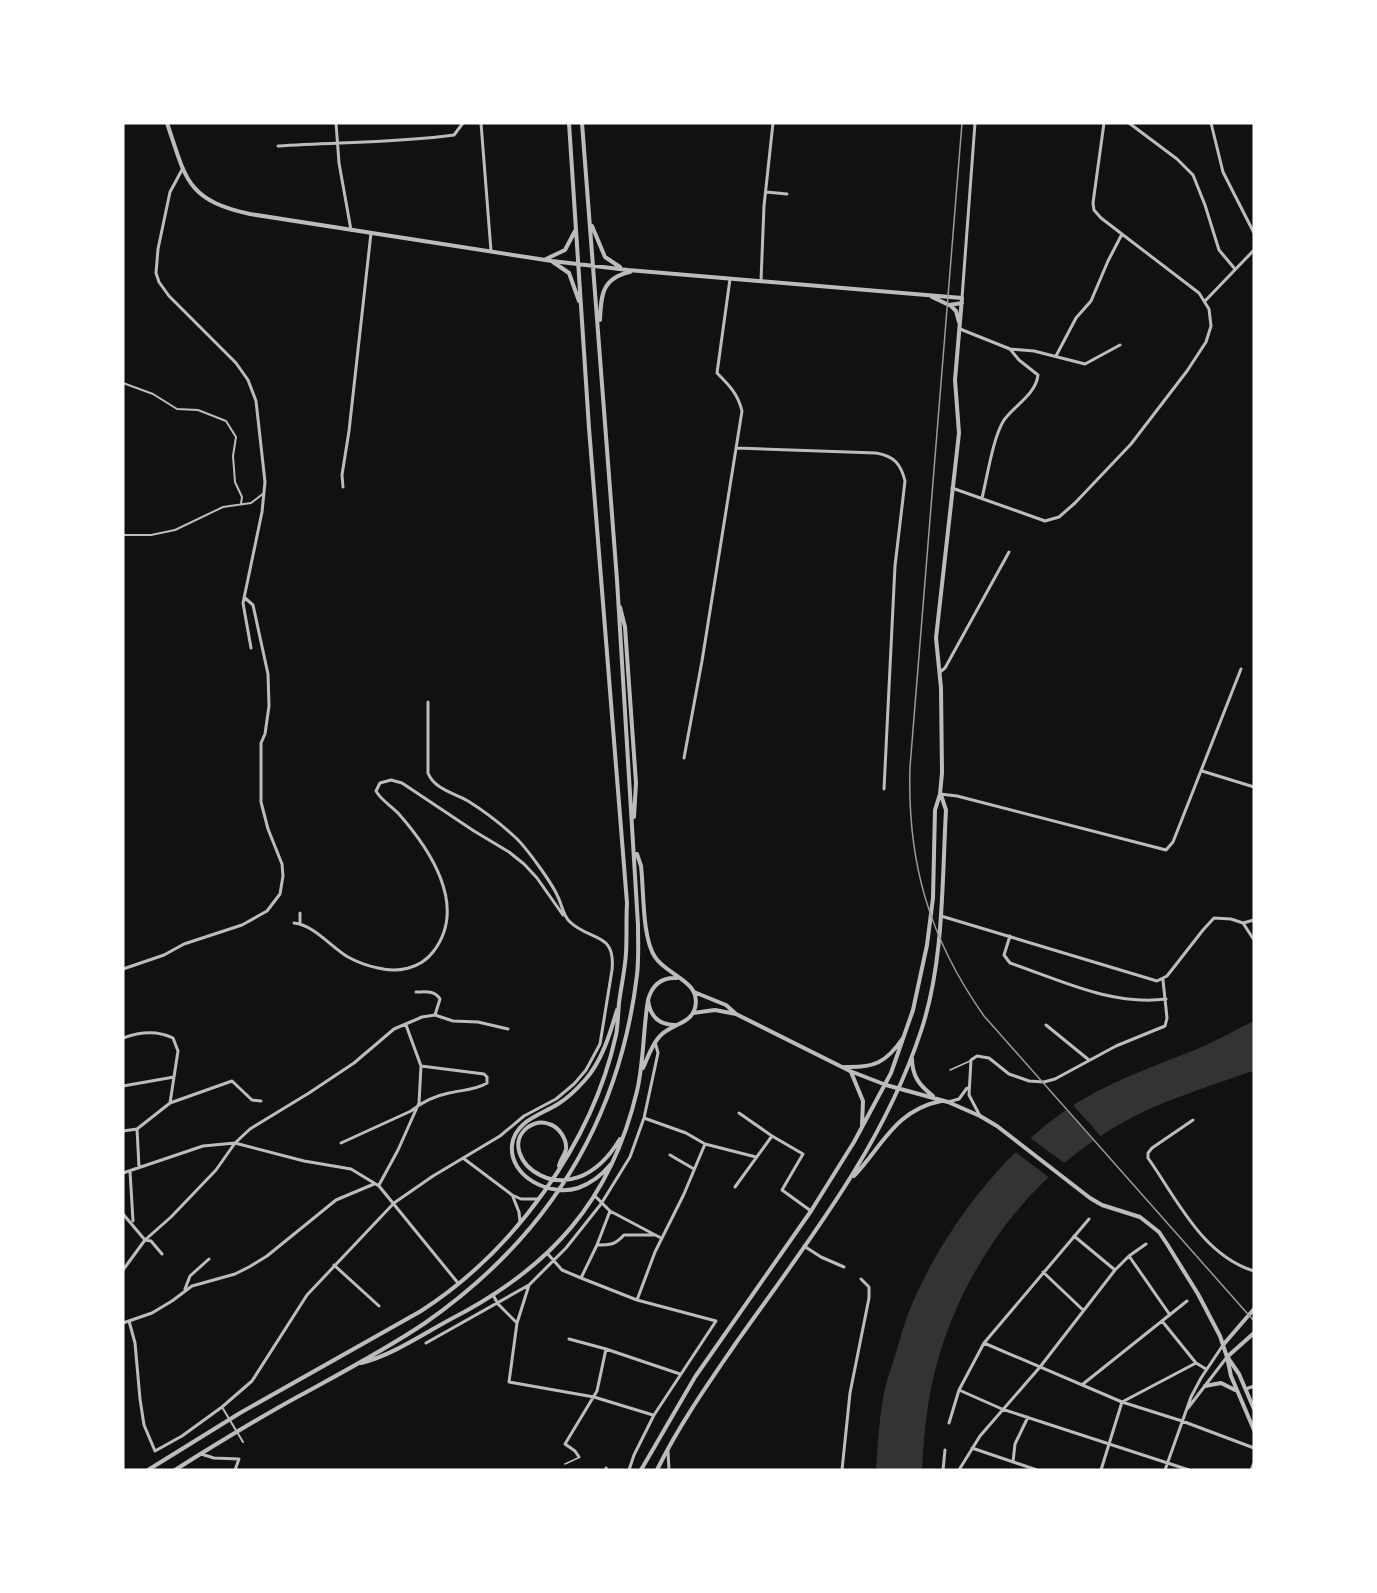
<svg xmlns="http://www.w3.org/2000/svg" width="1377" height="1593" font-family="'Golos Text',sans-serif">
<rect width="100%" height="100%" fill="#111"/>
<path fill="#333" d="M 1254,1021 L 1254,1072 L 1249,1072 C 1206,1088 1162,1100 1122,1123 C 1034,1172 969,1258 940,1353 C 928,1391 924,1431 922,1470 L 876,1470 C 878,1444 879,1418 884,1393 C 887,1378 893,1364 897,1349 C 902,1333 906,1317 913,1302 C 946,1226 1009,1144 1080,1101 C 1117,1079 1157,1065 1197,1049 C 1216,1041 1235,1030 1254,1021 Z"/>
<path fill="#111" d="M 1071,1103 L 1090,1124 L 1103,1139 L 1096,1144 L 1064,1108 Z
M 1029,1137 L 1067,1165 L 1051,1179 L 1014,1151 Z"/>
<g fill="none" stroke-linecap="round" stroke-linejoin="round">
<path stroke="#bcbcbc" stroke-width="1.5" d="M 950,1070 L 970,1061
M 565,1464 L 578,1458"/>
<path stroke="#bcbcbc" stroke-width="2" d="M 123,383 L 153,394 L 177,409 L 198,410 L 226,421 L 236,437 L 233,456 L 235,482 L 242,497 L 241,504
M 123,535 L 151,535 L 175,530 L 223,507 L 251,503 L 264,493
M 222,1407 L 243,1442"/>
<path stroke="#bcbcbc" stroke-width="3" d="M 336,123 L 339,163 L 351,230
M 481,123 L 491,251
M 1129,123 L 1177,159 L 1193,175 L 1205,205 L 1219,250 L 1235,269
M 1211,123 L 1223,172 L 1254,233
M 278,146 C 337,142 396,143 454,135 L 463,123
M 183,168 L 170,192 L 158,249 L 156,273 L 159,282 L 169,296 L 236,363 L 248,380 L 256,401 L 265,482 L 262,512 L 243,603 L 251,648
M 766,192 L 787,194
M 761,281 L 764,206 L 773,123
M 962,298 L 975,123
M 1205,301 L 1254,250
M 960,329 L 1010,349 L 1034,351 L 1085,364 L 1120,345
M 1056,356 L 1076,318 L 1091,301 L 1108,261 L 1122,234
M 737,448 L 876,453 C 894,456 901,464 905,481 L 895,566 L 884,789
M 343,487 L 342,475 L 349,431 L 371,233
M 952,488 L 1045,521 L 1059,517 L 1075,503 L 1131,444 L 1187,371 L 1206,342 L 1211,326 L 1209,309 L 1199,293 L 1101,218 L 1094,210 L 1093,203 L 1104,123
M 982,498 C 987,478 993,437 1004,420 C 1015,405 1036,394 1038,375 L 1019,360 L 1010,349
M 940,672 L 945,668 L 1009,552
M 684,758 L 702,661 L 742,411 C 738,394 729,385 717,373 L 730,279
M 1202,771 L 1254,787
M 940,794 L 957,796 L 1166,850 L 1173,842 L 1241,669
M 300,913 L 300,924
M 941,916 L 1157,981 L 1167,976 L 1203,930 L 1214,918 L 1231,919 L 1243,923
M 294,923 C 314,925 331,947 348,957 C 357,962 368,966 378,968 C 397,973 420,969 433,952 C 469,906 429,848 398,813 C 391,806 383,801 378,794 L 376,791 L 380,783 L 391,780 L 402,783 L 474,831 L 509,852 L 524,864 L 537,878 L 563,915
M 1243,923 L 1254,940
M 1243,923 L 1254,920
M 1010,936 L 1004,955 L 1010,963 C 1060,980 1111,1006 1166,999
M 123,969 L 164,955 L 184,944 L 242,925 L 267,911 L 280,894 L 283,876 L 282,864 L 268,829 L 261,802 L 261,743 L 265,734 L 269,706 L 268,674 L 253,605 L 245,598
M 416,992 C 426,992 434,990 440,999 L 435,1015
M 1046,1025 L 1089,1060
M 123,1038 C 139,1032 157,1030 173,1038 L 178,1051 L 170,1103 L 137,1129 L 123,1131
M 123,1086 L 174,1077
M 948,1102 L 959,1099 L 967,1088
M 170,1103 L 232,1081 L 252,1100 L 261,1101
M 739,1113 L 772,1136 L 803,1154 L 782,1190 L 811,1211
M 980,1116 L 969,1095 L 971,1060 L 977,1056 L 989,1058 L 1009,1074 L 1029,1081 L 1044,1082 L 1055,1079 L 1116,1046 L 1165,1026 L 1167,1018 L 1163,980
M 644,1118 L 686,1133 L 705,1144 L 756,1157
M 1193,1120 L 1152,1148 L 1148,1153 L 1148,1158 C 1177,1199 1202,1255 1254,1271
M 137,1129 L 139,1167
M 341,1143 L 411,1111 C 422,1102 434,1096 449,1093 C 462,1090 476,1090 487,1083 L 487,1077 L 484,1074 L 421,1066
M 670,1155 L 694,1169
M 463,1158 L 512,1195 L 521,1199 L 538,1199
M 130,1171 L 133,1221
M 123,1173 L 203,1146 L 235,1143 L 304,1161 L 351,1169 L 379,1186 L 458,1283
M 379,1185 L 398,1150 L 419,1103 L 421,1066 L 406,1025
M 735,1187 L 772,1136
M 595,1196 L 610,1211 L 661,1238
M 513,1197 L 519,1212 L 520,1222
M 123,1214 L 145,1240 L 151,1241 L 162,1254
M 1074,1236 L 1115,1270
M 597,1245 C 610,1245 615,1245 624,1235 L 654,1235
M 804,1246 L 821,1257 L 844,1267
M 547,1253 L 562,1270 L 581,1278 L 637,1300 L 716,1321 L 654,1415 L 634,1455 L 629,1470
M 1129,1256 L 1170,1315
M 334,1265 L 379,1306
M 123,1270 L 145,1240 L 171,1217 L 216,1170 L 235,1143 L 250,1129 L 309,1093 L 354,1063 L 394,1029 L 422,1017 L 435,1015 L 453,1021 L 478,1022 L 508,1029
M 1043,1272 L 1083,1310
M 581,1278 L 597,1245 L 610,1211
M 185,1289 L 190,1276 L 209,1259
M 493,1295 L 498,1304 L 517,1323 L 509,1382 L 594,1397 L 653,1415
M 637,1300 L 655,1252 L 684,1194 L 705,1144
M 129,1321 L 135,1343 L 140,1399 L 144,1425 L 155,1451 L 182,1436 L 222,1407 L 252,1381 L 307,1295 L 394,1203 L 433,1176 L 500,1136 L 524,1116 L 556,1099 L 574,1084 L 586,1070 L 600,1044 L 612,970 C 616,931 590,942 569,921 C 563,915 562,905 558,897 C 552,883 526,847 515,837 C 501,824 484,811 468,801 C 454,793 434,789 428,773 L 428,702
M 1162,1321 L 1196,1363 L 1206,1369
M 123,1323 L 152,1313 L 172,1301 L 192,1286 L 235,1274 L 249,1267 L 267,1256 L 336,1200 L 374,1184
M 517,1323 L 529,1285
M 569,1339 L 606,1349 L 680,1374
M 426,1343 L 529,1285 L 566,1248 L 601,1204 L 630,1157 L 644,1118 L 658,1053 L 655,1042
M 984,1343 L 1122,1402 L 1182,1421 L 1254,1448
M 1083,1384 L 1187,1301
M 1246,1389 L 1254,1386
M 959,1390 L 1002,1409 L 1189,1470
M 1188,1408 L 1227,1357
M 949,1423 L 959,1390 L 984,1343 L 1089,1219
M 972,1448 L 1037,1470
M 668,1451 L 669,1470
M 201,1454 L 214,1458 L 239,1459 L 235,1470
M 579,1457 L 575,1451 L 565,1444 L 597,1391 L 606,1349
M 1013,1462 L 1015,1444 L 1028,1417
M 606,1468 L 607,1470
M 842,1470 L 850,1393 L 869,1298 L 869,1287 L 861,1279
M 943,1470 L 945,1450
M 959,1470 L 980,1436 L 1040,1367 L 1115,1270 L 1129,1256 L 1146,1244
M 1101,1470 L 1122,1402 L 1196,1363
M 1165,1470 L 1191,1397 L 1201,1378 L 1223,1345
M 1251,1470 L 1254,1463"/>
<path stroke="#bcbcbc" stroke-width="4" d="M 167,123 C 186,179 186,200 250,214 L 552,261 L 628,270 L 962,298 L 955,380 L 959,433 L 936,638 L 941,688 L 942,773 L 940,794 L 935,810 L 933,898 L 927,945 L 913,1010 L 891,1073 L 854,1142 L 811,1211 L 695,1377 L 641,1470
M 592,226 L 605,257 L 620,267
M 546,259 L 565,250 L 575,231
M 553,262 L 569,273 L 579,301
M 932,297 L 949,305 L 962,303
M 950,305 L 956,311 L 959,322
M 600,320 C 601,295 602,278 630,272
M 620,607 L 625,627 L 636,783 L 634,817
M 637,854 L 641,866 C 644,891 642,938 655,957 C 666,975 702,981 695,1008 C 691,1024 671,1024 660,1036 C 652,1044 648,1057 643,1068
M 694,992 L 726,1005 L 736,1014 L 850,1071 L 886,1085 L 948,1102 L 980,1116 L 997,1126 L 1090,1198 L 1102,1205 L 1140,1217 L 1159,1232 L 1167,1244 L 1198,1294 L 1220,1336 L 1227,1357 L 1231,1376 L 1254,1430
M 693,1013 L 715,1010 L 736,1014
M 675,1025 C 659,1025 650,1016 648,1000 C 652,985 661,977 677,978
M 912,1058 C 912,1076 919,1085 933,1096
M 844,1067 C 874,1068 886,1063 903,1038
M 851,1072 L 863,1101 L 862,1125
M 611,1164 C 602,1175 592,1183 578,1188 C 550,1197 509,1177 512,1145 C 515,1121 540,1115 558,1104 C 568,1098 577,1089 585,1080 C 602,1061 610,1034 617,1010
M 559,1166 C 560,1160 565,1155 566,1149 C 567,1139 559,1127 549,1124 C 542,1121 534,1123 528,1127 C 491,1154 568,1225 620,1139
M 854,1176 C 883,1145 896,1110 941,1101
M 1223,1345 L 1254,1309
M 1227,1357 L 1254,1333
M 1228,1358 L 1239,1374 L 1254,1409
M 361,1363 C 393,1355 423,1334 451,1319 C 550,1268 611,1201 637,1091 C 644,1061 643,1030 648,1000
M 1205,1386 L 1221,1383 L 1235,1390
M 148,1470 L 240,1413 L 421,1311 C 514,1251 592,1144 616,1035 C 618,1024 618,1014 619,1003 C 621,987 625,970 626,953 C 627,937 626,920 627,903 L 589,428 L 569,123
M 175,1470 C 216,1444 257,1419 299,1396 C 341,1373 385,1350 425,1323 C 547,1238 619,1124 637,975 C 639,958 638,941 638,925 L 617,580 L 582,123
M 657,1470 C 679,1425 708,1384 736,1343 C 806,1244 883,1147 921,1031 C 944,963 942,881 946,810 L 941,795"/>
<path stroke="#9a9a9a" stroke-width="1.5" d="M 962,123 L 910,767 C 907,862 929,938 984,1016 L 1254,1321"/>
</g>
<rect width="1377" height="1593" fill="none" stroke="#ffffff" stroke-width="249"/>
</svg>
